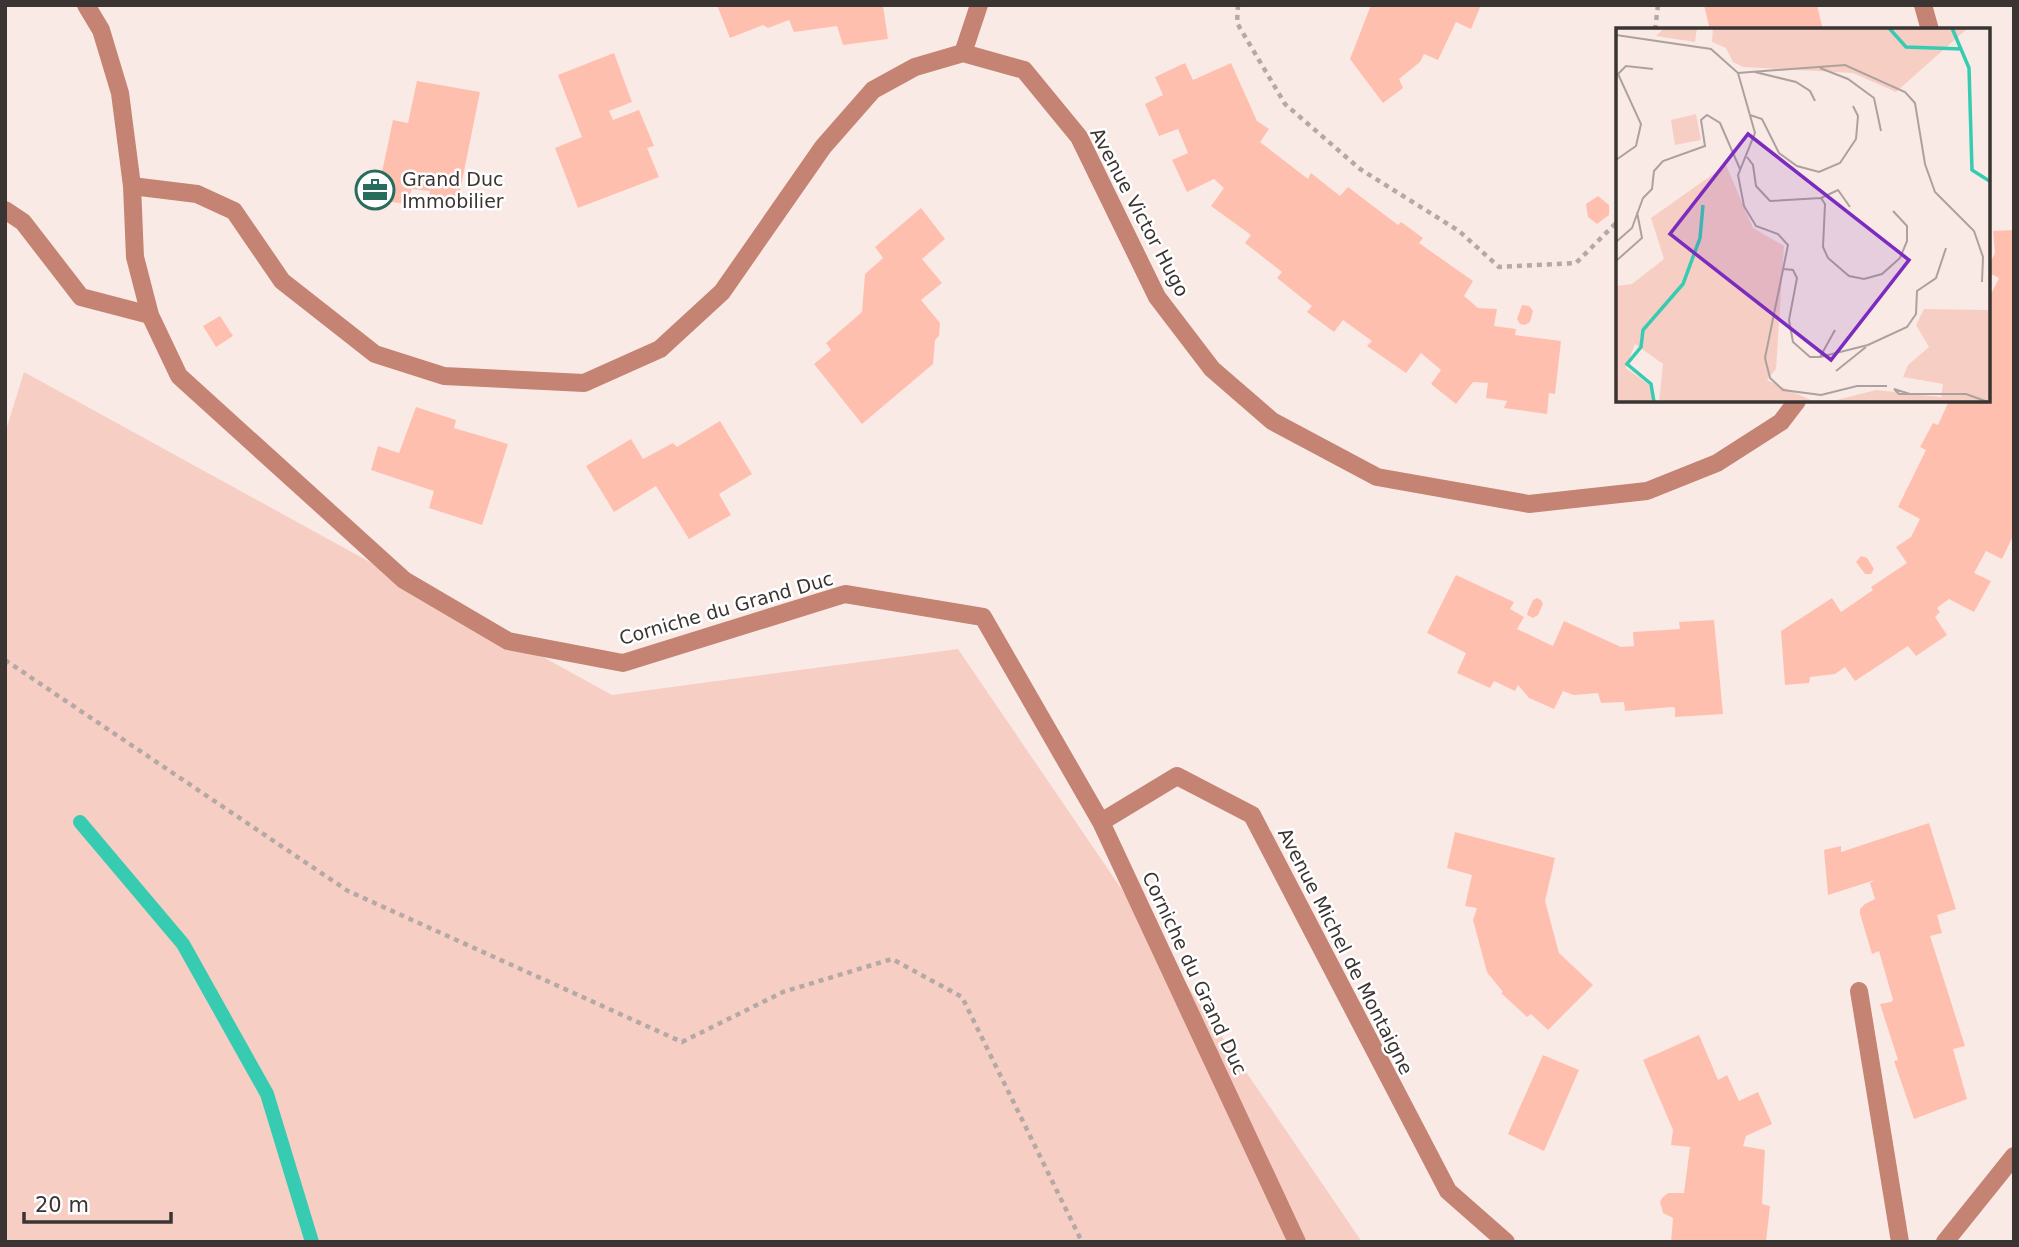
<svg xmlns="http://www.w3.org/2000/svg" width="2019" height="1247" font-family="'DejaVu Sans',sans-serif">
<rect width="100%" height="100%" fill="#faeae6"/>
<path fill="#f7cec4" d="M 24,372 L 612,695 L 958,649 L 1362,1242 L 5,1242 L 5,433 Z"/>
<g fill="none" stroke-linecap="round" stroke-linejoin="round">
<path stroke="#37ccb1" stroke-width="14" d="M 80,822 L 183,944 L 267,1094 L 312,1242"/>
</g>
<path fill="#ffbfaf" d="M 717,5 L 883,5 L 888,39 L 843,45 L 837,26 L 794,32 L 789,20 L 768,28 L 763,25 L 730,38 Z
M 1371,5 L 1481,5 L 1471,29 L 1456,22 L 1438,60 L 1424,54 L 1420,62 L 1399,79 L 1403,88 L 1383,103 L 1350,59 Z
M 1704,5 L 1817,5 L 1823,30 L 1710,30 Z
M 614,53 L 632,102 L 609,111 L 613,120 L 639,110 L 654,146 L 647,148 L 659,177 L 578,208 L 555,148 L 582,137 L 558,75 Z
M 1185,63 L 1193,80 L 1231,63 L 1257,121 L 1269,129 L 1260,142 L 1308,179 L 1311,173 L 1340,196 L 1348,187 L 1398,225 L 1401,222 L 1423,238 L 1419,243 L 1473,281 L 1464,296 L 1478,308 L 1497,309 L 1494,326 L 1516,329 L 1515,335 L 1561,341 L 1555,394 L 1549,393 L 1547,414 L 1504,408 L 1507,401 L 1486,398 L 1488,383 L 1473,382 L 1456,404 L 1431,384 L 1441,370 L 1421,353 L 1406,373 L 1367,346 L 1372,341 L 1343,320 L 1334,332 L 1307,312 L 1312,306 L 1277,278 L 1282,272 L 1245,243 L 1251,235 L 1211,206 L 1224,188 L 1214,179 L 1187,192 L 1172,160 L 1188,153 L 1178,129 L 1159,136 L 1145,104 L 1163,95 L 1155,77 Z
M 417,81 L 480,92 L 458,201 L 429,199 L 430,191 L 412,189 L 406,204 L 367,198 L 372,170 L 382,172 L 393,120 L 408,123 Z
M 1598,196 L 1609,205 L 1609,215 L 1597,224 L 1588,217 L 1586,204 Z
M 921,208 L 945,239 L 922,259 L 942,283 L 921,300 L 940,323 L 939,336 L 935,340 L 933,364 L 862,424 L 814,364 L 831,350 L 826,343 L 862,312 L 865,274 L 883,258 L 875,247 Z
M 2014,230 L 2014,534 L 2002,559 L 1986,551 L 1974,573 L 1991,581 L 1974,612 L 1949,599 L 1937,608 L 1940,612 L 1935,617 L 1947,635 L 1916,656 L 1908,646 L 1855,681 L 1845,667 L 1835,674 L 1810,677 L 1809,683 L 1785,685 L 1781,631 L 1832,598 L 1841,612 L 1873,590 L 1871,587 L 1907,563 L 1896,547 L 1911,537 L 1920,519 L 1898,507 L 1926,450 L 1920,447 L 1933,423 L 1938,425 L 1949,401 L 1989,401 L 1989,298 L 1999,278 L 1989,273 L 1989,265 L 1995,253 L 1993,231 Z
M 1522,305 L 1529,306 L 1533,311 L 1530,322 L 1525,325 L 1520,324 L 1517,319 Z
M 220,316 L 233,336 L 216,347 L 203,326 Z
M 416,407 L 456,420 L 454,428 L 508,444 L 482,525 L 429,508 L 434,491 L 371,470 L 378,446 L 399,453 Z
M 720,421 L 752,474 L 719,494 L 731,515 L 689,539 L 656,486 L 614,512 L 586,466 L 631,439 L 643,459 L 673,443 L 677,447 Z
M 1861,556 L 1867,558 L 1874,569 L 1871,574 L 1865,574 L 1856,562 Z
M 1456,575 L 1514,602 L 1510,609 L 1524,617 L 1517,629 L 1553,646 L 1564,621 L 1621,647 L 1634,646 L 1633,632 L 1680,629 L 1679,622 L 1714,620 L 1723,714 L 1675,717 L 1675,708 L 1672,707 L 1625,711 L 1624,702 L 1601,703 L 1598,693 L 1574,695 L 1563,691 L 1554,709 L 1529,698 L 1518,685 L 1515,691 L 1494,681 L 1490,688 L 1457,673 L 1466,653 L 1427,633 Z
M 1537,598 L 1541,600 L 1543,604 L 1538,615 L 1533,618 L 1527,615 L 1528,611 L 1533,600 Z
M 1929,823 L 1956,909 L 1937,915 L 1942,933 L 1930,936 L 1965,1046 L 1953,1049 L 1967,1099 L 1914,1119 L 1894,1061 L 1898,1060 L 1880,1004 L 1891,1002 L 1893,1000 L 1879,951 L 1872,954 L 1860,914 L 1860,909 L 1865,904 L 1875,899 L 1870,883 L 1875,880 L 1828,895 L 1824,850 L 1841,846 L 1841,852 Z
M 1455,832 L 1555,858 L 1545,901 L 1559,953 L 1593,985 L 1548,1030 L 1531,1014 L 1527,1017 L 1501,993 L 1503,992 L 1487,972 L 1473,920 L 1477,908 L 1465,906 L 1472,875 L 1447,868 Z
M 1699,1035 L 1718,1080 L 1727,1075 L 1739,1101 L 1758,1092 L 1772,1124 L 1746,1136 L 1743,1146 L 1765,1150 L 1762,1204 L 1770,1206 L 1766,1242 L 1671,1242 L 1673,1218 L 1663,1213 L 1660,1202 L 1662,1198 L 1668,1193 L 1684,1193 L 1690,1147 L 1671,1145 L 1673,1130 L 1643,1060 Z
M 1543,1055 L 1579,1070 L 1544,1151 L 1508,1134 Z"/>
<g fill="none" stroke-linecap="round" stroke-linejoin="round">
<path stroke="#b5a9a6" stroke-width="4.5" stroke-dasharray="5 5" stroke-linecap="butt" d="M 1238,5 L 1237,23 L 1285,104 L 1360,169 L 1459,231 L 1499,267 L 1576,263 L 1618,221
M 1655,30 L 1658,5
M 5,660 L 348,891 L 682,1042 L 783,992 L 892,959 L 962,997 L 1082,1242"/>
<path stroke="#c48373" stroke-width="18" d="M 86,5 L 101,30 L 120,93 L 132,186 L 135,257 L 150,315 L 179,376 L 404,580 L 508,641 L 623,663 L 845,594 L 983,617 L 1101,822 L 1297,1242
M 1923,5 L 1930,30
M 963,53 L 979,5
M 132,186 L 197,194 L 234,211 L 282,281 L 375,354 L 444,376 L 584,383 L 660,349 L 722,292 L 823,147 L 873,90 L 915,67 L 963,53 L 1024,70 L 1079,137 L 1157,297 L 1212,369 L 1272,421 L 1377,477 L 1529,504 L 1647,491 L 1717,463 L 1781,422 L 1797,401
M 5,210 L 23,222 L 81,297 L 150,315
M 1101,822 L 1177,776 L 1252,815 L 1448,1191 L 1506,1242
M 1859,991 L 1900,1242
M 1945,1242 L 2014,1156"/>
</g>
<defs>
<symbol id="office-ring" viewBox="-11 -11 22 22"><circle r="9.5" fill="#fff" stroke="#286c5e" stroke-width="1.5"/><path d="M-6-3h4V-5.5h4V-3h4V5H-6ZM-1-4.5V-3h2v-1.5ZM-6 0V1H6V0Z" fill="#286c5e"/></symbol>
</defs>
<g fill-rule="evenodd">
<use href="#office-ring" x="353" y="168" width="44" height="44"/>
</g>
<g text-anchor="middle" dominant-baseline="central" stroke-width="5" stroke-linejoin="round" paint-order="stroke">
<g font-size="19" fill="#3a3432" stroke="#fff" text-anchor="start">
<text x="402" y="179">Grand Duc<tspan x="402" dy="22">Immobilier</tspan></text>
</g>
<g font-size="19" fill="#3a3432" stroke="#fff">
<text transform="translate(1140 212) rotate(62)">Avenue Victor Hugo</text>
<text transform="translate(726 608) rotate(-16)">Corniche du Grand Duc</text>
<text transform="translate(1346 951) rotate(63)">Avenue Michel de Montaigne</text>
<text transform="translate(1195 973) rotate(65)">Corniche du Grand Duc</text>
</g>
</g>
<g transform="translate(1616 28)">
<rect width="374" height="374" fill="#faeae6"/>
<path d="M 80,86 L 85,112 L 59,117 L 55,92 ZM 110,137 L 137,200 L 168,218 L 160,341 L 151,352 L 199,374 L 43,374 L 47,336 L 19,316 L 10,340 L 0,347 L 0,258 L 16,256 L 48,231 L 35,190 ZM 308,281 L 374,282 L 374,374 L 213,374 L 260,362 L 325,369 L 327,356 L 287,349 L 292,337 L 313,319 L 300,297 Z" fill="#f7cec4"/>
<path d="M 48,0 L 81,0 L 79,14 L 40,8 ZM 97,0 L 352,0 L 280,64 L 237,45 L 127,39 L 117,34 L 110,20 L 96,14 ZM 10,340 L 36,359 L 38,374 L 0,374 L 0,347 Z" fill="#f7cec4"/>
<path fill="none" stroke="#37ccb1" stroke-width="3.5" d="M 273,0 L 290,19 L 346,21M 336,0 L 353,40 L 356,142 L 375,154M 38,374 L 35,356 L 11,336 L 25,319 L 27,302 L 67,256 L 84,210 L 87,177"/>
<path fill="none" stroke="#ada19e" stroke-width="2" d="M 0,7 L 95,21 L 122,45 L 139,105 L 122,147 L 128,178 L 140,198 L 162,206 L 172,217 L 149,330 L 154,350 L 167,362 L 205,367 L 241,358 L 271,358M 204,40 L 232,51 L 258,70 L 265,103M 139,44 L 180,54 L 194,63 L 199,73M 122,45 L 229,37 L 289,64 L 299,75 L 309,136 L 319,164 L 358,203 L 367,229 L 366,254M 134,87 L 146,91 L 163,125 L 181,138 L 203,144 L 224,135 L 240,111 L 242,88 L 237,78M 131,129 L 137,137 L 140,158 L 154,173 L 205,170 L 209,176 L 207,219 L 212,230 L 233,248 L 248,251 L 266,246 L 284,230 L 291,213 L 291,198 L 277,183M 0,132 L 20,118 L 25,96 L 2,46 L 10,38 L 37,41M 205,170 L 222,162 L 234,179M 0,214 L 16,200 L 27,170 L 36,161 L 38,143 L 47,133 L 89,118 L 85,92 L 91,87 L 104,95 L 124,141M 0,233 L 26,210 L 21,184M 168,241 L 177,242 L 181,250 L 173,292 L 177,314 L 194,329 L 204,329 L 252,317 L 291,299 L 300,286 L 301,263 L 320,250 L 330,220M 204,329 L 219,302M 220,343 L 250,319M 294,366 L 278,361 L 283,366 L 350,366 L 372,374"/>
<path fill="#7b2cbf" fill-opacity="0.15" stroke="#7b2cbf" stroke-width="3.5" d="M 132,106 L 293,232 L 215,332 L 54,206 Z"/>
<rect width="374" height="374" fill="none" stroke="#3a3432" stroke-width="3.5"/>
</g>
<rect width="2019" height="1247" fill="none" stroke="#3a3432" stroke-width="14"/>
<path d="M24 1212v10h147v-10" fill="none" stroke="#3a3432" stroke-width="3.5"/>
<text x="35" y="1212" font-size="21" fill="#3a3432" stroke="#ffffff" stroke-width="5" paint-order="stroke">20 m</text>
</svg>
